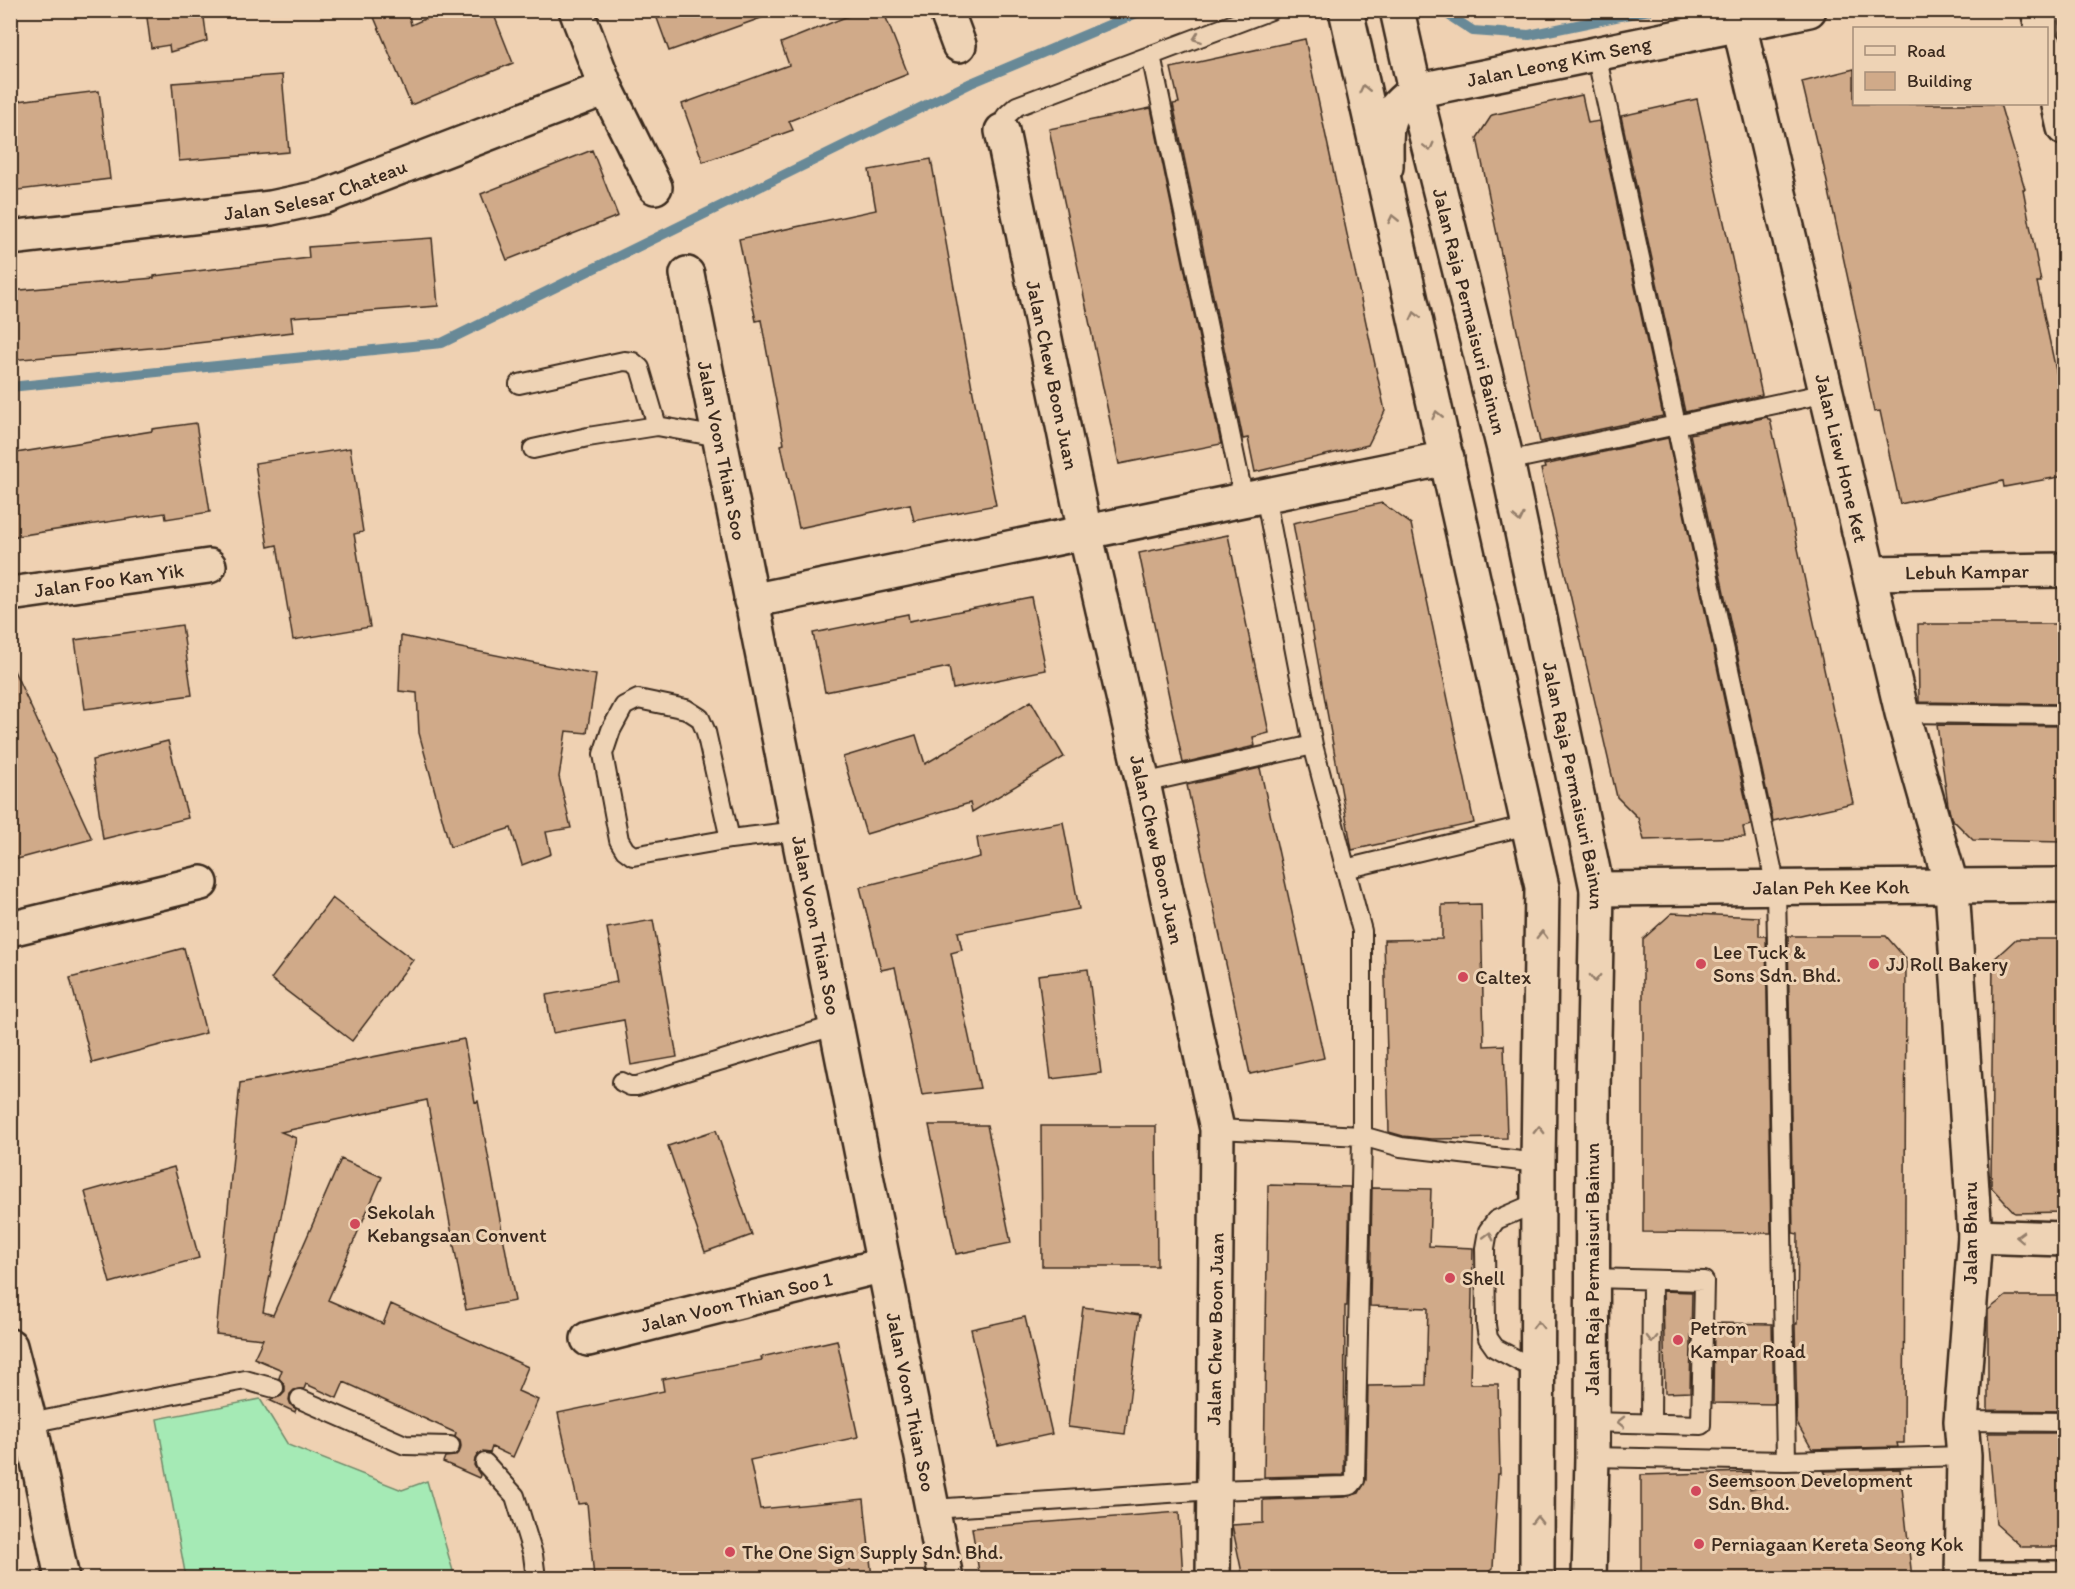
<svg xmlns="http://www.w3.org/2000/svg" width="2075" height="1589" font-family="Itim,sans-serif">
<rect width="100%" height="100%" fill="#efd1b2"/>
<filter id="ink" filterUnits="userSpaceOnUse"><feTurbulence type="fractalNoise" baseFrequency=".0167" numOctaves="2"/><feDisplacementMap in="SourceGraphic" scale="12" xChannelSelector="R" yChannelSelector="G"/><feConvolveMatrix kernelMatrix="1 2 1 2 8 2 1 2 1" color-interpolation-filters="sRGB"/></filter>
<g filter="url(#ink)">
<path fill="#a5eab5" stroke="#708a6a" stroke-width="1.5" d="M 260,1399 L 288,1445 L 402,1490 L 427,1481 L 455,1578 L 186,1578 L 157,1419 Z"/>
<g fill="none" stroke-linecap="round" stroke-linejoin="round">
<path stroke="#688997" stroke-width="10" d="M 1441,10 L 1473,31 L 1529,35 L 1649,10
M 10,387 L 442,343 L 971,83 L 1144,10"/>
</g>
<path fill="#d0aa89" stroke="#3b2a1e" stroke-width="1.5" d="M 146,10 L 203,10 L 207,41 L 170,52 L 169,45 L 151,48 Z
M 371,10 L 408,10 L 411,25 L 445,10 L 492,10 L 513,63 L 411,105 Z
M 654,10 L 772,10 L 772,14 L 669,51 Z
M 863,10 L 883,10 L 908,74 L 789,121 L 793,130 L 703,162 L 682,104 L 789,65 L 781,43 Z
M 1305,39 L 1385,411 L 1368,445 L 1255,472 L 1248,438 L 1243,439 L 1173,104 L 1179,103 L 1171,68 Z
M 1854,69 L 1854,104 L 2000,104 L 2025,189 L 2023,189 L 2041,282 L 2037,282 L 2064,408 L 2064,476 L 2004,487 L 2003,481 L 1900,504 L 1880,411 L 1874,412 L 1861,344 L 1862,344 L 1819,145 L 1817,145 L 1802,82 Z
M 282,75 L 289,152 L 179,161 L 172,83 Z
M 99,91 L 110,179 L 10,191 L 10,102 Z
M 1582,95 L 1588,123 L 1599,121 L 1663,416 L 1540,442 L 1477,138 L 1492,115 Z
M 1697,99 L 1762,395 L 1685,412 L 1621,116 Z
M 1151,108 L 1221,444 L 1119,464 L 1049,129 Z
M 592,150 L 618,216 L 507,260 L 481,194 Z
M 931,159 L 973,393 L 996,505 L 914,521 L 910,504 L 799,528 L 781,445 L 784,444 L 761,320 L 756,321 L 739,239 L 876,210 L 869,170 Z
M 432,238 L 438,306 L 291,317 L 293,332 L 162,347 L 10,360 L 10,291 L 154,278 L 154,276 L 309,258 L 308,247 Z
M 1767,417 L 1768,419 L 1770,419 L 1853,803 L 1773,821 L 1690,434 Z
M 196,423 L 210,512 L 166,519 L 165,513 L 10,537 L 10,454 L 152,431 L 152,429 Z
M 1668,438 L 1751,825 L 1743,827 L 1745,837 L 1644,840 L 1638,818 L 1617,797 L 1541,469 L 1545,468 L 1544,465 Z
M 350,448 L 363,532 L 354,534 L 370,627 L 293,640 L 277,545 L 268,547 L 255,463 Z
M 1382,503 L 1411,524 L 1474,823 L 1352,850 L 1293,523 Z
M 1228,535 L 1269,733 L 1253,737 L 1255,746 L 1183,763 L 1139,553 Z
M 1031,597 L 1046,670 L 953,689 L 949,667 L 825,692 L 813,633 L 908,614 L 909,621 Z
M 1918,624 L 2064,624 L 2064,704 L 1919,702 Z
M 182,625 L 192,695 L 85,709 L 75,640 Z
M 401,636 L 596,675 L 587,733 L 566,731 L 559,777 L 571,828 L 546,832 L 551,854 L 522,865 L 511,828 L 450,847 L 419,733 L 417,693 L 399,691 Z
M 10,662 L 92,839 L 10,861 Z
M 1031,701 L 1064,757 L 972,812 L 970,803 L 866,834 L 843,757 L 916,735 L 925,764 Z
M 1937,725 L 2064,726 L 2064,842 L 1973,840 L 1951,818 L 1948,805 Z
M 168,741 L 188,818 L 103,839 L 92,760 Z
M 1260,768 L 1324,1058 L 1250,1074 L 1187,785 Z
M 1063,822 L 1079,909 L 958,932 L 962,950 L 951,953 L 980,1088 L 922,1095 L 895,967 L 881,970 L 860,887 L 980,857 L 977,838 Z
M 332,898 L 413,960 L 352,1041 L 271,979 Z
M 1481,904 L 1484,1046 L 1504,1045 L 1507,1138 L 1431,1139 L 1403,1136 L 1389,1132 L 1384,940 L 1442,939 L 1442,905 Z
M 1672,913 L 1759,917 L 1759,936 L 1766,936 L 1771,1233 L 1643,1232 L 1643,939 Z
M 653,920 L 677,1057 L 631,1065 L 624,1020 L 553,1033 L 546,995 L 617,982 L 607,928 Z
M 1788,936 L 1886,936 L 1906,959 L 1904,1443 L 1897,1443 L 1898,1447 L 1812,1449 L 1797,1423 L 1795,1324 L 1797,1324 L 1798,1234 L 1793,1233 Z
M 2016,939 L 2064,939 L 2064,1212 L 2015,1213 L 1991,1187 L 1993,960 Z
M 184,948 L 206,1033 L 92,1063 L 70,978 Z
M 1088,969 L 1101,1073 L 1051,1079 L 1038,975 Z
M 464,1039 L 475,1102 L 478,1101 L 515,1301 L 466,1310 L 427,1100 L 281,1132 L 296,1138 L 263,1312 L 273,1315 L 341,1159 L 382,1177 L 328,1300 L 383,1324 L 391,1304 L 528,1367 L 518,1391 L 538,1400 L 513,1457 L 492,1447 L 490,1453 L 483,1452 L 478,1454 L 475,1459 L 474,1465 L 480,1475 L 479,1478 L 443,1462 L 445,1457 L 455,1456 L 460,1451 L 461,1446 L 460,1440 L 455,1436 L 456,1433 L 344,1382 L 337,1398 L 306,1384 L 304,1389 L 294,1390 L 290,1394 L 289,1400 L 291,1405 L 296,1409 L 295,1412 L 269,1400 L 281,1396 L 285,1392 L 285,1386 L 279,1378 L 282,1370 L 254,1358 L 263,1339 L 216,1334 L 240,1083 Z
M 929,1125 L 987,1125 L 1011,1243 L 956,1254 Z
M 1041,1126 L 1156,1126 L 1157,1266 L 1042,1266 Z
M 716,1130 L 752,1235 L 705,1252 L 668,1146 Z
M 174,1167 L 199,1258 L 110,1283 L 85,1192 Z
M 1268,1185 L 1350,1187 L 1347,1306 L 1345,1306 L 1344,1475 L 1264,1477 Z
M 1372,1188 L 1431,1189 L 1429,1246 L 1473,1248 L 1470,1384 L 1498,1384 L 1500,1474 L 1498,1474 L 1493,1568 L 1483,1578 L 1243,1578 L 1232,1525 L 1263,1523 L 1263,1500 L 1345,1497 L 1359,1493 L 1366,1480 L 1368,1386 L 1426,1385 L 1428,1308 L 1370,1306 Z
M 1663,1291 L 1692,1292 L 1690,1392 L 1665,1393 Z
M 2006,1296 L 2064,1296 L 2064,1411 L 1988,1410 L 1988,1310 Z
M 1083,1307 L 1140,1315 L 1125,1434 L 1068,1427 Z
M 1025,1317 L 1052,1434 L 998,1446 L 971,1329 Z
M 1714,1323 L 1772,1324 L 1774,1404 L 1713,1403 Z
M 837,1340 L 858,1437 L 750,1460 L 760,1509 L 864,1499 L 872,1578 L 594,1578 L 587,1503 L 578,1504 L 558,1413 L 664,1391 L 662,1379 L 762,1360 L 761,1357 Z
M 1988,1433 L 2064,1433 L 2064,1547 L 2022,1547 L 1996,1524 Z
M 1900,1469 L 1912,1578 L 1641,1578 L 1641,1475 L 1750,1472 L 1750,1489 L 1830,1481 L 1824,1471 Z
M 1179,1512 L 1183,1578 L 980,1578 L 972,1528 Z"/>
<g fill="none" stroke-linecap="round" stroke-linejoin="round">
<defs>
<path id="lane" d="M 1151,55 L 1244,500
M 1002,131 L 1006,116 L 1017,106 L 1271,10
M 519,384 L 624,361 L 633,362 L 640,368 L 657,426
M 533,449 L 588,437 L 657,426 L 719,437
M 1507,461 L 1827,393
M 1902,713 L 2064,715
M 1143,783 L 1313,745
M 730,839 L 706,732 L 700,718 L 686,709 L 638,699 L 624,706 L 611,730 L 603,754 L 619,840 L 625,850 L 633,856 L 730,839 L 798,831
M 1345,869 L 1528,825
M 622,1082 L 630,1086 L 637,1086 L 837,1025
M 1217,1129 L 1362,1136 L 1401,1147 L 1538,1163
M 1538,1371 L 1495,1348 L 1488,1338 L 1486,1325 L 1485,1248 L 1488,1231 L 1496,1220 L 1538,1202
M 300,1399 L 405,1445 L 450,1446
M 1961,1421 L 2064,1422
M 1592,1422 L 1701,1425 L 1704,1281 L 1592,1278
M 30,1423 L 245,1380 L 274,1388
M 1651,1423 L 1652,1281
M 1592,1457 L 1786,1461 L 1776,887 L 1596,54
M 1786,1461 L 1964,1456
M 485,1463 L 515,1496 L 533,1555 L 536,1578
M 933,1509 L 1213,1490 L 1345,1486 L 1351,1485 L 1355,1480 L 1362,1136 L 1362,931 L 1313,745 L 1265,495"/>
<g id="street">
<path d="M 576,10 L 606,88 L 655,187"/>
<path d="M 946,10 L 959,45"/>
<path d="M 2038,10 L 2042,28"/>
<path id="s1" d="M 1739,24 L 1902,713 L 1952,888 L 1975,1236 L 1961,1421 L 1964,1456 L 1962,1578"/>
<path d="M 2046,47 L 2064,128"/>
<path id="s2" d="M 1002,131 L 1085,532 L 1143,783 L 1217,1129 L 1213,1578"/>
<path id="s3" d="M 1386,167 C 1387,128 1380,115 1415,91 L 1809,10"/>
<path id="s4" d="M 10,238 L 271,208 L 323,197 L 606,88"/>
<path id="s5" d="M 687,274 L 946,1578"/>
<path id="s6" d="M 1869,573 L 2064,570"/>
<path id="s7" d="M 10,594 L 209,566"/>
<path d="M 751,601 L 1447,458"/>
<path id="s8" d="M 1597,889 L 2064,885"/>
<path d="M 10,929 L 201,883"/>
<path d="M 1975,1236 L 2064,1239"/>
<path id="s9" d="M 588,1339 L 884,1265"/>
<path d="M 10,1346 L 30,1423 L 62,1578"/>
<path d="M 1962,1578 L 2064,1578"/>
</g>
<g id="primary">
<path d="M 1346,10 L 1542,887 L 1538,1163 L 1537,1578"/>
<path id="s10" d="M 1397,10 L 1415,91 L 1507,461 L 1597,889 L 1593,1090 L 1592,1457 L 1589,1578"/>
</g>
</defs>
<use href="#lane" stroke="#3b2a1e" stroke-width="22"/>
<use href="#street" stroke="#3b2a1e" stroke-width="38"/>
<use href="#primary" stroke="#3b2a1e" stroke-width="38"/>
<use href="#lane" stroke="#eed3b5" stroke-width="18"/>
<use href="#street" stroke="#eed3b5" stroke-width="33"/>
<use href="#primary" stroke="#eed3b5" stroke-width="33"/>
</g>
<defs><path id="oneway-chevron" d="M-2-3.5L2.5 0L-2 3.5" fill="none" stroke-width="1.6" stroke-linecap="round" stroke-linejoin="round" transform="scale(1.5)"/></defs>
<g stroke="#947e6a">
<use href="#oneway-chevron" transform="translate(1197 38) rotate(160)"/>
<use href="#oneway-chevron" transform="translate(1364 89) rotate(-103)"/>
<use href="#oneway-chevron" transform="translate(1429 147) rotate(76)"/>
<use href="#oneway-chevron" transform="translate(1393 219) rotate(-103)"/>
<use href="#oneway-chevron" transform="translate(1415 316) rotate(-103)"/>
<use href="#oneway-chevron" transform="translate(1437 415) rotate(-103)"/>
<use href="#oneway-chevron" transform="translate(1519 518) rotate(78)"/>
<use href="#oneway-chevron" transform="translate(1542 935) rotate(-89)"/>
<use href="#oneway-chevron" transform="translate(1595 978) rotate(91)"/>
<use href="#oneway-chevron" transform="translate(1539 1130) rotate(-89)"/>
<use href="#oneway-chevron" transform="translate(1489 1236) rotate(-74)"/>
<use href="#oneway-chevron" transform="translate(2020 1237) rotate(-178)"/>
<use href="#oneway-chevron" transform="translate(1538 1325) rotate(-90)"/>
<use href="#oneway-chevron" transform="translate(1652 1339) rotate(91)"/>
<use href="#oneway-chevron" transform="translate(1621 1422) rotate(-179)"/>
<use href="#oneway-chevron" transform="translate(1537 1520) rotate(-90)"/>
</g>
</g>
<g fill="#d1495b" stroke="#eed3b5" stroke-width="2">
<circle cx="1701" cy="964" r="6"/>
<circle cx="1874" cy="964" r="6"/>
<circle cx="1463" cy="977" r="6"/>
<circle cx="355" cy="1224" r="6"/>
<circle cx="1450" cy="1278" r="6"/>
<circle cx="1678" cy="1340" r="6"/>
<circle cx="1696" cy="1491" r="6"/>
<circle cx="1699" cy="1544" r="6"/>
<circle cx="730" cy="1552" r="6"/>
</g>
<g text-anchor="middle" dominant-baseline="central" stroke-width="6" stroke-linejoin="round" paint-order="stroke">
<g font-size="20" fill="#3b2a1e" stroke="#eed3b5">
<text stroke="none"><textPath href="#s3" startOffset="234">Jalan Leong Kim Seng</textPath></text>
<text stroke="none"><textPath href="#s4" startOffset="310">Jalan Selesar Chateau</textPath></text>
<text stroke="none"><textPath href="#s10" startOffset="310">Jalan Raja Permaisuri Bainun</textPath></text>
<text stroke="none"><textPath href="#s2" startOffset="249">Jalan Chew Boon Juan</textPath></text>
<text stroke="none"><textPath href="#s5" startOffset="180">Jalan Voon Thian Soo</textPath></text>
<text stroke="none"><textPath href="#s1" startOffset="446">Jalan Liew Hone Ket</textPath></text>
<text stroke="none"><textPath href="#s6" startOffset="98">Lebuh Kampar</textPath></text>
<text stroke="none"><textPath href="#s7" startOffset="100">Jalan Foo Kan Yik</textPath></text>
<text stroke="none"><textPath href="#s10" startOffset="796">Jalan Raja Permaisuri Bainun</textPath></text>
<text stroke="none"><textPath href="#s2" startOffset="735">Jalan Chew Boon Juan</textPath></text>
<text stroke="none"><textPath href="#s8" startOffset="234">Jalan Peh Kee Koh</textPath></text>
<text stroke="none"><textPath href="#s5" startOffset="664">Jalan Voon Thian Soo</textPath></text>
<text transform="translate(1970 1233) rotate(-90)">Jalan Bharu</text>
<text transform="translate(1592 1269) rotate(-90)">Jalan Raja Permaisuri Bainun</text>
<text stroke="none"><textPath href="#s9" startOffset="153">Jalan Voon Thian Soo 1</textPath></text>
<text transform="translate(1215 1329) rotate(-89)">Jalan Chew Boon Juan</text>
<text stroke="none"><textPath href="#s5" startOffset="1150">Jalan Voon Thian Soo</textPath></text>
</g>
<g font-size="20" fill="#3b2a1e" stroke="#eed3b5" text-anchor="start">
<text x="1713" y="952">Lee Tuck &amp;<tspan x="1713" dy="23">Sons Sdn. Bhd.</tspan></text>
<text x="1886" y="964">JJ Roll Bakery</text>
<text x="1475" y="977">Caltex</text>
<text x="367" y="1212">Sekolah<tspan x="367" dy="23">Kebangsaan Convent</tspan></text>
<text x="1462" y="1278">Shell</text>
<text x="1690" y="1328">Petron<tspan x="1690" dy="23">Kampar Road</tspan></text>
<text x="1708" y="1480">Seemsoon Development<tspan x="1708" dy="23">Sdn. Bhd.</tspan></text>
<text x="1711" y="1544">Perniagaan Kereta Seong Kok</text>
<text x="742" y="1552">The One Sign Supply Sdn. Bhd.</text>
</g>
</g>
<rect width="2075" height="1589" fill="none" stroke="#eed3b5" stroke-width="36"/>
<rect x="18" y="18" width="2039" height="1553" fill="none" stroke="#3b2a1e" stroke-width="2" filter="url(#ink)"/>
<rect x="1853" y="27" width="195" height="78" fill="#eed3b5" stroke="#a68f79" stroke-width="1.5"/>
<rect x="1865" y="46" width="30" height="9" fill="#eed3b5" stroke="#a68f79" stroke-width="1.5"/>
<text x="1907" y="57" font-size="18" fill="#3b2a1e">Road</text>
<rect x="1865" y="72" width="30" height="18" fill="#d0aa89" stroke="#a68f79" stroke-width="1.5"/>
<text x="1907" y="87" font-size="18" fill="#3b2a1e">Building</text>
</svg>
